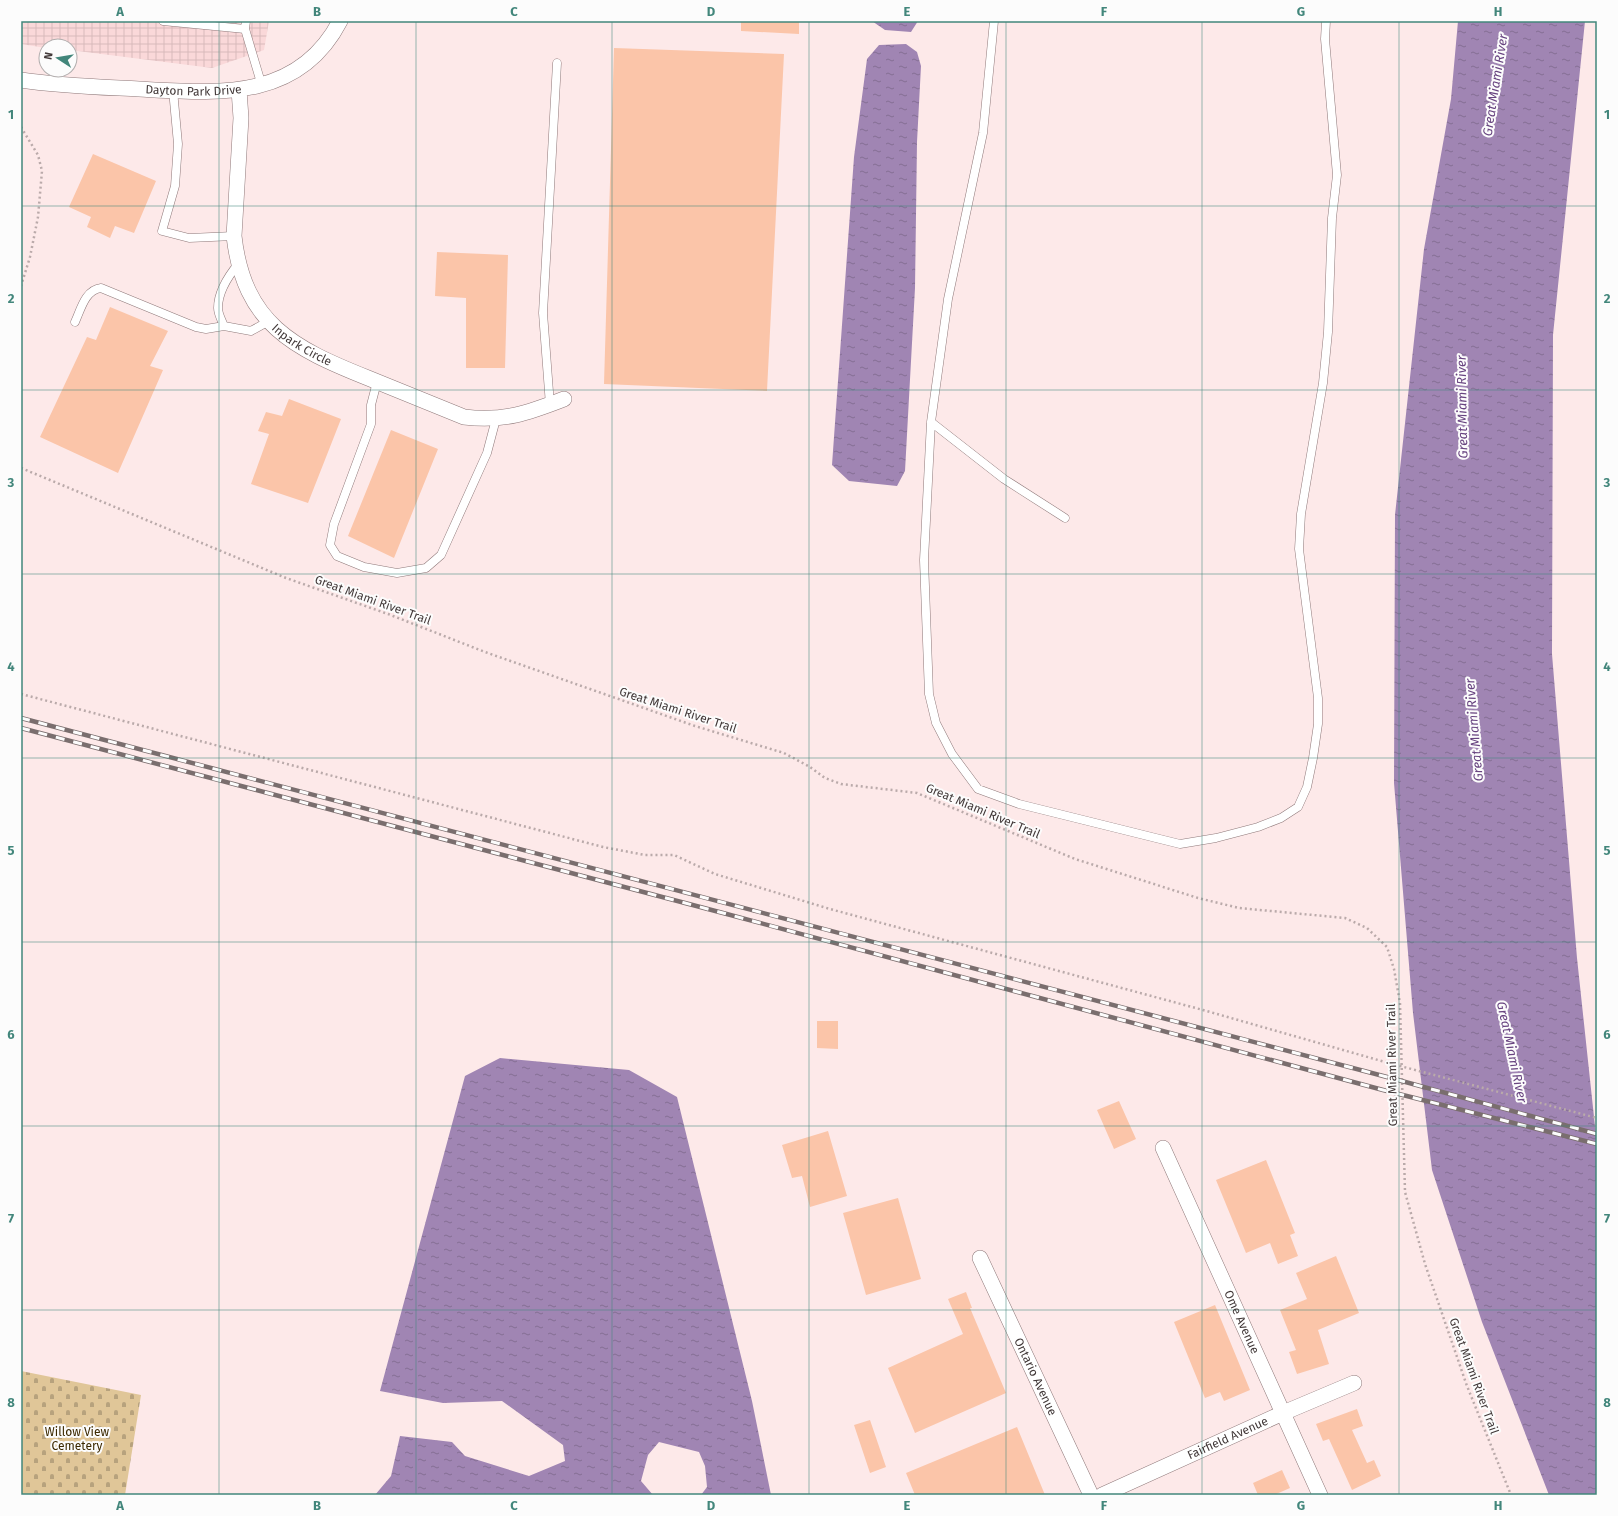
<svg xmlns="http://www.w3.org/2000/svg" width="1618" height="1516" font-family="'Fira Sans',sans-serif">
<defs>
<pattern id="industrial-grid" width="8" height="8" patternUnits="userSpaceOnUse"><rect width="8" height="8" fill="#fad8d9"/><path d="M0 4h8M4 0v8" fill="none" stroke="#d8babb"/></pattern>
<pattern id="cemetery-stones" width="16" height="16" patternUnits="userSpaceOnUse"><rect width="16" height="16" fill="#e0c698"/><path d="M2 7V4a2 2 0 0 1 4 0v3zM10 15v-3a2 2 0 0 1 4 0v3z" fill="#b7a27d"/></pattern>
<pattern id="water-ripples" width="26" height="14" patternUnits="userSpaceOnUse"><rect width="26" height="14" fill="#a085b3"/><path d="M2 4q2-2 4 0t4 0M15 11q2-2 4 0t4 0" fill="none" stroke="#846e93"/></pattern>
</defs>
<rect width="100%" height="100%" fill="#fde9e9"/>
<path fill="url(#industrial-grid)" d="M 21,21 L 269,21 L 264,50 L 212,68 L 70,50 L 70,46 L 46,46 L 46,48 L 21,44 Z"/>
<path fill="url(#cemetery-stones)" d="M 21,1371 L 141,1395 L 125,1495 L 21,1495 Z"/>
<path fill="url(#water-ripples)" d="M 872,21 L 918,21 L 911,32 L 885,30 Z
M 1458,21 L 1585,21 L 1553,335 L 1552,654 L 1577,958 L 1597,1145 L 1597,1495 L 1549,1495 L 1482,1322 L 1432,1170 L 1413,1013 L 1394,783 L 1395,515 L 1424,249 L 1451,99 Z
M 906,44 L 917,52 L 921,66 L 917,142 L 915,288 L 905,471 L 897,486 L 849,481 L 832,465 L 854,157 L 867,59 L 879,45 Z
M 500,1058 L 629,1070 L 677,1097 L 752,1401 L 771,1495 L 701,1495 L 707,1487 L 705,1466 L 699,1452 L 659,1442 L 648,1455 L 641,1481 L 653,1495 L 375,1495 L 391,1476 L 400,1436 L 452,1442 L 465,1456 L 529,1476 L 565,1461 L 563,1445 L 502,1401 L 443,1403 L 380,1391 L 465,1076 Z"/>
<path fill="#fbc5a9" d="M 741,21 L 799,21 L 799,34 L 741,31 Z
M 614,48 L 784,54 L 767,391 L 604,384 Z
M 93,154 L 156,181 L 134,233 L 115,226 L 110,238 L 87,227 L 91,217 L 69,207 Z
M 437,252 L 508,255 L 505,368 L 466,368 L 466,298 L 435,296 Z
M 110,307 L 168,331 L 150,366 L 163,370 L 118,473 L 40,437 L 87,337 L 96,340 Z
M 289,399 L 341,419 L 308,503 L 251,484 L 269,434 L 258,431 L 266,412 L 282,416 Z
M 391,430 L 438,449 L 394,558 L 348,536 Z
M 817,1021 L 838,1021 L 838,1049 L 817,1048 Z
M 1119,1101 L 1136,1139 L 1114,1149 L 1097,1110 Z
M 828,1131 L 847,1196 L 810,1207 L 802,1176 L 792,1178 L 782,1145 Z
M 1266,1160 L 1295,1233 L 1290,1235 L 1298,1256 L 1278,1264 L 1270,1243 L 1246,1253 L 1216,1180 Z
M 898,1198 L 921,1279 L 866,1295 L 843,1213 Z
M 1336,1256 L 1359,1313 L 1318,1330 L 1329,1364 L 1297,1374 L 1289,1352 L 1296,1350 L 1280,1310 L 1307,1299 L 1296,1273 Z
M 966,1292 L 972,1308 L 970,1308 L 1006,1393 L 915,1433 L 888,1368 L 963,1334 L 948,1299 Z
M 1215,1305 L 1250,1390 L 1224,1401 L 1220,1392 L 1205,1398 L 1174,1322 Z
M 1357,1409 L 1363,1426 L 1352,1430 L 1367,1463 L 1374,1460 L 1381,1476 L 1352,1490 L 1329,1439 L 1323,1441 L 1316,1424 Z
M 870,1420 L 886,1467 L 870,1473 L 854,1425 Z
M 1017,1427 L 1045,1495 L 915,1495 L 906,1473 Z
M 1282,1470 L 1290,1488 L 1274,1495 L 1258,1495 L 1253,1483 Z"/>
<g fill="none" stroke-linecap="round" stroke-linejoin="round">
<defs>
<path id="service" d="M 163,21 L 245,29 L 262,86
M 994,21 L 983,133 L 948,299 L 931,422 L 924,560 L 929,694 L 936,723 L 952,754 L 978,789 L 1019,804 L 1180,844 L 1216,838 L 1258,827 L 1281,818 L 1298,807 L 1307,787 L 1313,758 L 1318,724 L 1318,698 L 1299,549 L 1301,514 L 1323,383 L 1328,332 L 1332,218 L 1337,175 L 1325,39 L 1326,21
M 245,29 L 246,21
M 173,90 L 178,144 L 175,186 L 162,231 L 189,238 L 234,236
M 239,263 C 229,275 218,292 218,308 C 218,314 222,321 224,326 L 251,331 L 269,321
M 75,322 C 81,309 85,290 101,288 L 196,327 L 206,329 L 224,326
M 377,382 L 371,405 L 371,424 L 334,524 L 330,545 L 337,556 L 364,567 L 397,573 L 426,568 L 441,555 L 487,453 L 496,419
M 550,405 L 543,313 L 557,63
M 931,422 L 1004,479 L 1065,518"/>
<g id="minor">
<path id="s1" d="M 21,80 C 60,86 99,87 139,89 C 216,93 298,102 340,21"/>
<path id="s2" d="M 239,90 L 241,118 L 234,236 C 244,324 293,348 368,378 C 400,391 432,404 464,417 C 503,422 528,413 564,399"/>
<path id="s3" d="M 1163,1148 L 1320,1495"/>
<path id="s4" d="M 980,1258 L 1091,1495"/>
<path id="s5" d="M 1102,1495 L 1283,1413 L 1354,1383"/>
</g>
</defs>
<use href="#service" stroke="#8f797a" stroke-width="9"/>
<use href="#minor" stroke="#8f797a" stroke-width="16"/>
<path stroke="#baaaaa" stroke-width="2.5" stroke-dasharray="2 3" stroke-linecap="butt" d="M 21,127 L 38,155 L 42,171 L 38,217 L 30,257 L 21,286
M 21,468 L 286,578 L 388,614 L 485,652 L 695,726 L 784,753 L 810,767 L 825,778 L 841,784 L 917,793 L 1075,859 L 1198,898 L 1239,908 L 1345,918 L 1367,928 L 1387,947 L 1394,969 L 1400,1003 L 1405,1192 L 1425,1264 L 1467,1386 L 1511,1495
M 21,694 L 603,847 L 645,855 L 674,855 L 715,874 L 830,909 L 1203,1010 L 1385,1062"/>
<use href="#service" stroke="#fff" stroke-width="8"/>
<use href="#minor" stroke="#fff" stroke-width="15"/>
<defs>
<path id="rail" d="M 21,718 L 1387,1077 L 1597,1134
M 21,728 L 723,913 L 1383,1090 L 1597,1144"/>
</defs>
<use href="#rail" stroke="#7a6e6e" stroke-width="4.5"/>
<use href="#rail" stroke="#fcfcfc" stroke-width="3" stroke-dasharray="9" stroke-linecap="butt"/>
<path stroke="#baaaaa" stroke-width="2.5" stroke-dasharray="2 3" stroke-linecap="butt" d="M 1385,1062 L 1597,1118"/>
</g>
<path fill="none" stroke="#42867b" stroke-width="1" stroke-opacity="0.55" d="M 219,21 L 219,1495M 416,21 L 416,1495M 612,21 L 612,1495M 809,21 L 809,1495M 1006,21 L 1006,1495M 1202,21 L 1202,1495M 1399,21 L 1399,1495M 21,206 L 1597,206M 21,390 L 1597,390M 21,574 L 1597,574M 21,758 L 1597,758M 21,942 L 1597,942M 21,1126 L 1597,1126M 21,1310 L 1597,1310"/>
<g text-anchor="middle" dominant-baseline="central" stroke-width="4" stroke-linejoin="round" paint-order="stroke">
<g font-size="12" fill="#423939" stroke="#fcfcfc">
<text stroke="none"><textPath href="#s1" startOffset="173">Dayton Park Drive</textPath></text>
<text stroke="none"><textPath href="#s2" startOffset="281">Inpark Circle</textPath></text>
<text transform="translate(373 600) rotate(20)">Great Miami River Trail</text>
<text transform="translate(678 710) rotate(18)">Great Miami River Trail</text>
<text transform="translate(983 811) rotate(23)">Great Miami River Trail</text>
<text transform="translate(1392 1065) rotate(-91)">Great Miami River Trail</text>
<text stroke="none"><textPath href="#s3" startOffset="191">Ome Avenue</textPath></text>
<text stroke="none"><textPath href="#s4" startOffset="131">Ontario Avenue</textPath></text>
<text transform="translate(1474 1376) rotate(70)">Great Miami River Trail</text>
<text stroke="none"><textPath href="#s5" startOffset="138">Fairfield Avenue</textPath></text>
</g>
<g font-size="12" fill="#3c2900" stroke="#fcfcfc">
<text x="77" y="1432">Willow View<tspan x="77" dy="14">Cemetery</tspan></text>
</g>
<g font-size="13" font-style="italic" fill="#684480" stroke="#fcfcfc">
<text transform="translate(1495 85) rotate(-81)">Great Miami River</text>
<text transform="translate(1462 407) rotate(-91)">Great Miami River</text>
<text transform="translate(1474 730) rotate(-95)">Great Miami River</text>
<text transform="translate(1512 1052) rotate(78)">Great Miami River</text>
</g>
</g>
<rect width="1618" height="1516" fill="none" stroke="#fcfcfc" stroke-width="44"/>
<g transform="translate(58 58) rotate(282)"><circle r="19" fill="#fcfcfc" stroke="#b2aeae"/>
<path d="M0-3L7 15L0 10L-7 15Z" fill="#42867b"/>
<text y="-6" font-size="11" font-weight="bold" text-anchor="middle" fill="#423939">N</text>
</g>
<rect x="22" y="22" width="1574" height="1472" fill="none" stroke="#42867b" stroke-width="1.5"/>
<g font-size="13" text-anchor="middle" font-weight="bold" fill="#42867b">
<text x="120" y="16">A</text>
<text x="317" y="16">B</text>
<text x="514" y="16">C</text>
<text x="711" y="16">D</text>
<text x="907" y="16">E</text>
<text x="1104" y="16">F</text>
<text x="1301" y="16">G</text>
<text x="1498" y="16">H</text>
<text x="11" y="119">1</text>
<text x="1607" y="119">1</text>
<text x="11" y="303">2</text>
<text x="1607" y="303">2</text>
<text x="11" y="487">3</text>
<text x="1607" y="487">3</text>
<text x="11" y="671">4</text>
<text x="1607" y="671">4</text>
<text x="11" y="855">5</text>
<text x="1607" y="855">5</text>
<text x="11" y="1039">6</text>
<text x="1607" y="1039">6</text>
<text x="11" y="1223">7</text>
<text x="1607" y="1223">7</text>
<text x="11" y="1407">8</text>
<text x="1607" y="1407">8</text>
<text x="120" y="1510">A</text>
<text x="317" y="1510">B</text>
<text x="514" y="1510">C</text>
<text x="711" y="1510">D</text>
<text x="907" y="1510">E</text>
<text x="1104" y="1510">F</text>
<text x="1301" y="1510">G</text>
<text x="1498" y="1510">H</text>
</g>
</svg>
